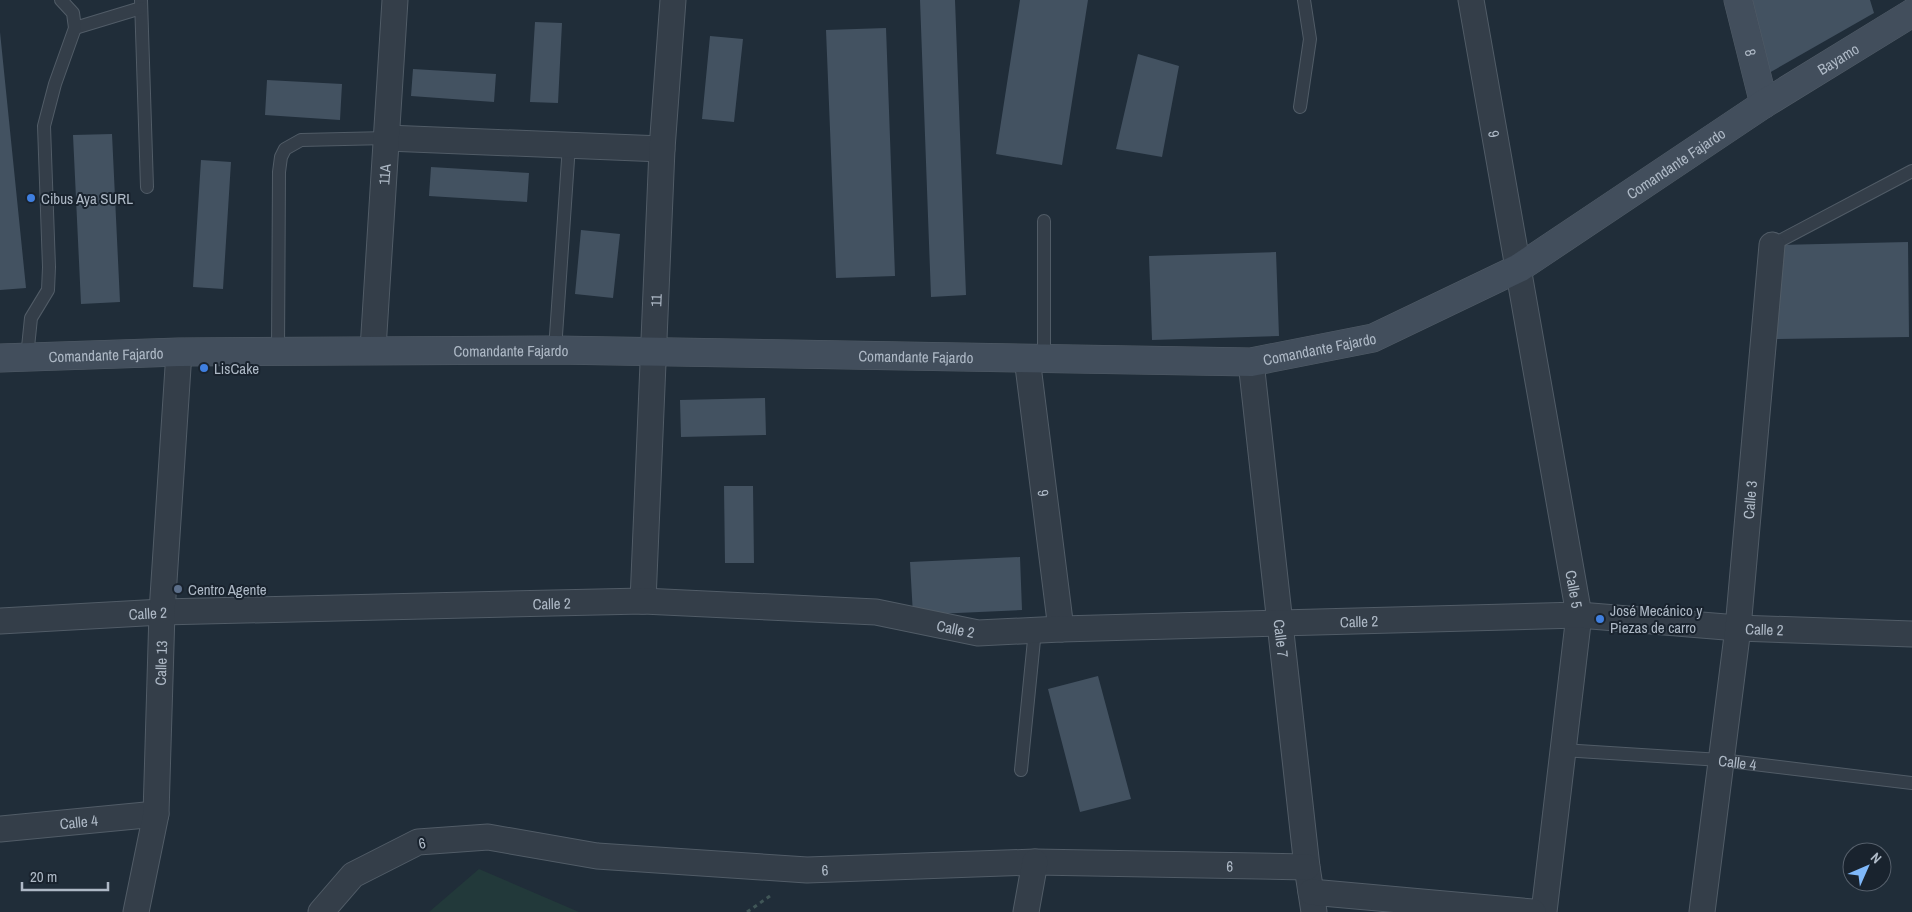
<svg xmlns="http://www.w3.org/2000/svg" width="1912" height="912" font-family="'Archivo Narrow',sans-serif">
<rect width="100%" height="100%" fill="#202d39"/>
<path fill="#22393a" d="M 479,869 L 579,912 L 429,912 Z"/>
<path fill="#435261" d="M 920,0 L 955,0 L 966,295 L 931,297 Z
M 1020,0 L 1088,0 L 1062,165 L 996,154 Z
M 1752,0 L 1870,0 L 1874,13 L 1769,73 Z
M 535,22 L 562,23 L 558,103 L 530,102 Z
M 886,28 L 895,276 L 836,278 L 826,30 Z
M 0,32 L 26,288 L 0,290 Z
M 710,36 L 743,39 L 734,122 L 702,119 Z
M 1138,54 L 1179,66 L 1162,157 L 1116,149 Z
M 413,69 L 496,74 L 494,102 L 411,96 Z
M 267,80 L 342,84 L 340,120 L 265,115 Z
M 112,134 L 120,302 L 81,304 L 73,135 Z
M 201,160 L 231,162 L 223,289 L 193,287 Z
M 431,167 L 529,173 L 527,202 L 429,196 Z
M 581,230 L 620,234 L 613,298 L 575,294 Z
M 1908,242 L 1909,337 L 1777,339 L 1777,245 Z
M 1276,252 L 1279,336 L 1152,340 L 1149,256 Z
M 765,398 L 766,435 L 681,437 L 680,400 Z
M 724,486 L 753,486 L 754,563 L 725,563 Z
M 1020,557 L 1022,610 L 913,615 L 910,562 Z
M 1098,676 L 1131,799 L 1080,812 L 1048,689 Z"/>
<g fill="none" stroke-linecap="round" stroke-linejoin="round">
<defs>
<g id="lane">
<path d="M 141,0 L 147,187"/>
<path d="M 75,28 L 141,8"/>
<path d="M 1300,107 L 1310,39 L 1304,0"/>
<path d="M 1772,245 L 1912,171"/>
<path d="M 278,350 L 279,172 L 281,157 L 285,149 L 301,140 L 387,138"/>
<path d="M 555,350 L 569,145"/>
<path d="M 27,357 L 31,318 L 48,290 L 49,267 L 44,126 L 55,84 L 75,28 L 73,13 L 61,0"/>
<path d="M 1044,359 L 1044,221"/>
<path id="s1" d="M 1562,750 L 1721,760 L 1912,783"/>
<path d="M 1021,770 L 1035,630"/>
</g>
<g id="street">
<path id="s2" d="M 1471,0 L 1579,615 L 1544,912"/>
<path d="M 387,138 L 662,149"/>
<path id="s3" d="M 373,349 L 395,0"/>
<path id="s4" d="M 1027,358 L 1061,629"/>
<path id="s5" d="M 1251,362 L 1307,867 L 1314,912"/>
<path id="s6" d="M 643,601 L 662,149 L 673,0"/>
<path id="s7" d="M 0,621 L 162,612 L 643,601 L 876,612 L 978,633 L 1061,629 L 1579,615 L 1738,628 L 1912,634"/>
<path id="s8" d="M 0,829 L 156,814"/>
<path d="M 1311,892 L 1533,912"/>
<path id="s9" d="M 136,912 L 156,814 L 162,612 L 179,352"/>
<path id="s10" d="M 321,912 L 353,875 L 418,842 L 488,837 L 597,856 L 807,870 L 1035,862 L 1307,867"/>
<path d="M 1026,912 L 1035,862"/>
<path id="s11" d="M 1702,912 L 1738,628 L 1772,245"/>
</g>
<g id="secondary">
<path id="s12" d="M 1738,0 L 1764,104"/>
<path id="s13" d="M 0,358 L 179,352 L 555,350 L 1251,362 L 1373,338 L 1519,268 L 1764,104 L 1912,13"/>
</g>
</defs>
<use href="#lane" stroke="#515c67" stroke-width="14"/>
<use href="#street" stroke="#515c67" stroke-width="27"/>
<use href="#secondary" stroke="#515c67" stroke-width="29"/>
<path stroke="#405657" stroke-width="3" stroke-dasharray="4 4" stroke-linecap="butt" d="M 747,912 L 770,896"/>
<use href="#lane" stroke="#343e49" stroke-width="12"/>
<use href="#street" stroke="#343e49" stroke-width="25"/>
<use href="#secondary" stroke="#424e5c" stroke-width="28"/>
</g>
<g fill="#3f7fe0" stroke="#19232e" stroke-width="2">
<circle cx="31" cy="198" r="5"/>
<circle cx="204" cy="368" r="5"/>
<circle cx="1600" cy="619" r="5"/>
</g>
<circle fill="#5c6f8a" stroke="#19232e" stroke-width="2" cx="178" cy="589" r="5"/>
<g text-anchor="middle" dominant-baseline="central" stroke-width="4" stroke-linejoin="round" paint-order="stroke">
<g font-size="15" fill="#aeb9c6" stroke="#19232e">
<text stroke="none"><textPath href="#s12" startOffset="54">8</textPath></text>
<text stroke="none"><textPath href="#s13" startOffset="1919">Bayamo</textPath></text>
<text stroke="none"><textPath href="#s2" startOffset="136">9</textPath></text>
<text stroke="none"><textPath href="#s13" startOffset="1726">Comandante Fajardo</textPath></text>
<text stroke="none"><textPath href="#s3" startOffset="175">11A</textPath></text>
<text stroke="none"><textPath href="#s6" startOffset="301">11</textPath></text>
<text stroke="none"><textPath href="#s13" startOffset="1321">Comandante Fajardo</textPath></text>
<text stroke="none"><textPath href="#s13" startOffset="511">Comandante Fajardo</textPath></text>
<text stroke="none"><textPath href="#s13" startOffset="106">Comandante Fajardo</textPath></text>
<text stroke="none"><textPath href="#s13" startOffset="916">Comandante Fajardo</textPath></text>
<text stroke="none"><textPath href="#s4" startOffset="136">9</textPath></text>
<text stroke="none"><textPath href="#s11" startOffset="415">Calle 3</textPath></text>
<text stroke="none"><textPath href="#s2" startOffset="598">Calle 5</textPath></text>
<text stroke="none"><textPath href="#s7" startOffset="552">Calle 2</textPath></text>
<text stroke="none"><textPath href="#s7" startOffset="148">Calle 2</textPath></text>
<text stroke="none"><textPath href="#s7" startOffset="1362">Calle 2</textPath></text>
<text stroke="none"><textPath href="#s7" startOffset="958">Calle 2</textPath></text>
<text stroke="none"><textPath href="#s7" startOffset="1768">Calle 2</textPath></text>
<text stroke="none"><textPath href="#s5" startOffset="278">Calle 7</textPath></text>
<text stroke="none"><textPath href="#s9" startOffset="251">Calle 13</textPath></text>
<text stroke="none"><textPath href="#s1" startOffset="176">Calle 4</textPath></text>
<text stroke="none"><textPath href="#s8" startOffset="79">Calle 4</textPath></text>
<text transform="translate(422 843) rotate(-11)">6</text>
<text stroke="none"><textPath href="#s10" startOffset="936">6</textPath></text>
<text stroke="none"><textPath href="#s10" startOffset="531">6</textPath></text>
</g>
<g font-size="15" fill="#aeb9c6" stroke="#19232e" text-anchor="start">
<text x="41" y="198">Cibus Aya SURL</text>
<text x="214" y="368">LisCake</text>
<text x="188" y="589">Centro Agente</text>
<text x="1610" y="610">José Mecánico y<tspan x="1610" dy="17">Piezas de carro</tspan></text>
</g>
</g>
<g transform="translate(1867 867) rotate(45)"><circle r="24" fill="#19232e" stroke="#555f6b"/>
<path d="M0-4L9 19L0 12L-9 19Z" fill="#7fb8fa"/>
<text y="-8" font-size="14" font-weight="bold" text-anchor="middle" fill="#aeb9c6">N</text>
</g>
<path d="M22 882v8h86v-8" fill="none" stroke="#aeb9c6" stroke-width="2.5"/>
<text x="30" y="882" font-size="15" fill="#aeb9c6" stroke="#19232e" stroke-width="4" paint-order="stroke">20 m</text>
</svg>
